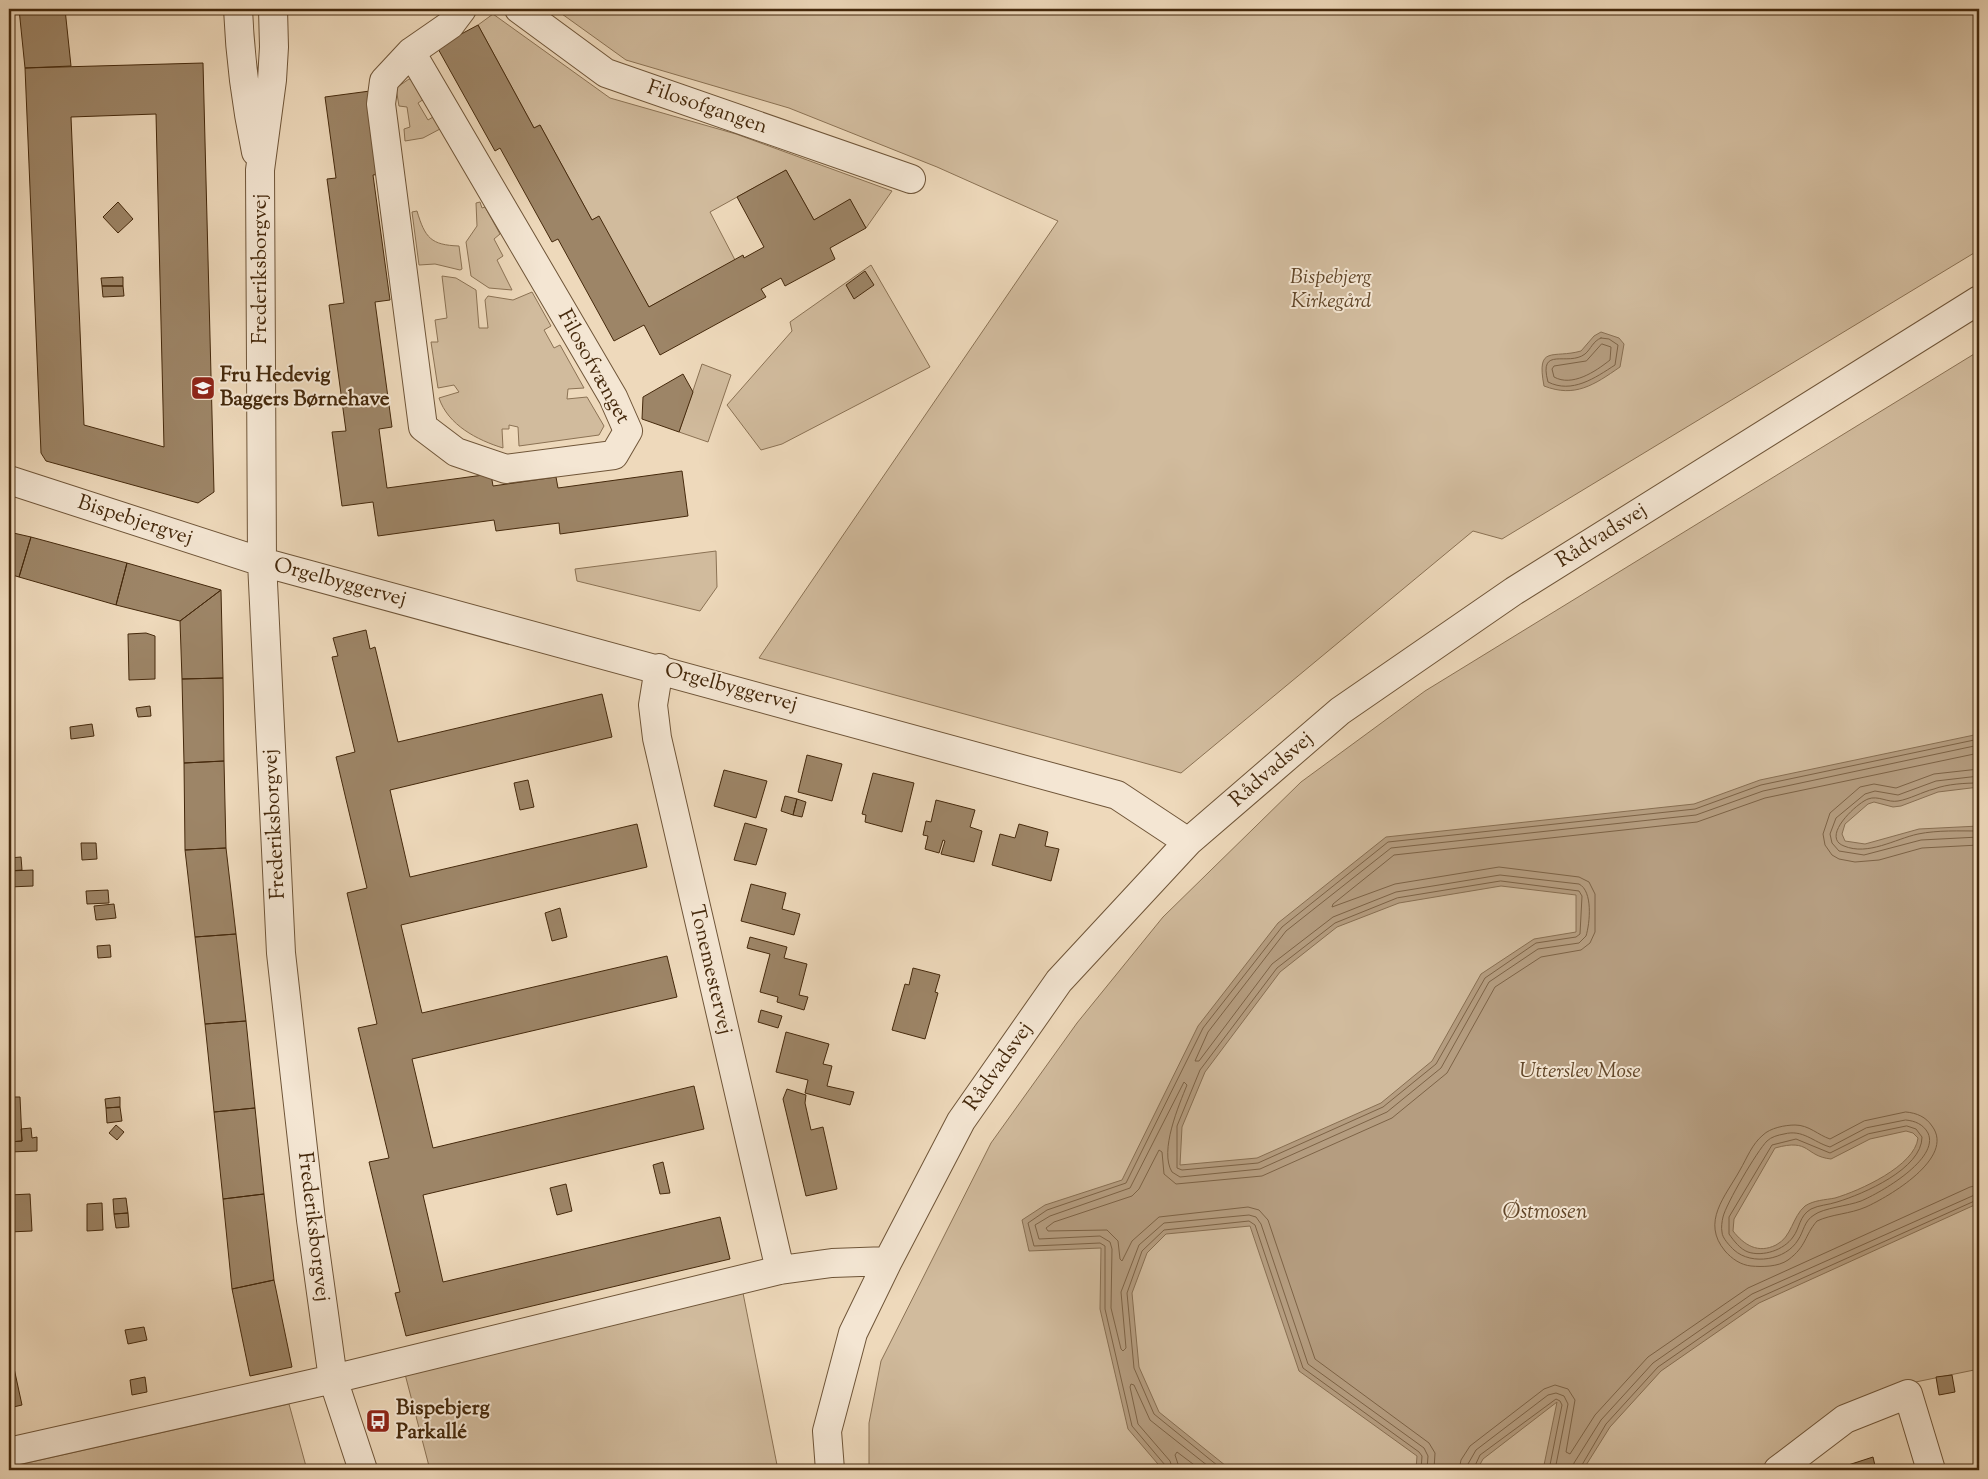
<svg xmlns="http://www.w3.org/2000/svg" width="1988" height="1479" font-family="'Sorts Mill Goudy',serif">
<rect width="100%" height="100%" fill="#eed9bb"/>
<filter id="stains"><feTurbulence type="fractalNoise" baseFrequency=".004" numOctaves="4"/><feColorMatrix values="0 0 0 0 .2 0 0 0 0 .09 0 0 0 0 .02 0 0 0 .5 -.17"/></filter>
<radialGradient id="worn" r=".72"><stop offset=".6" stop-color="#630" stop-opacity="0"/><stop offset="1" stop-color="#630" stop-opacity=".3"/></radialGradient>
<path fill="#d1bb9d" stroke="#8b7254" d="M 555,9 L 1979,9 L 1979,250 L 1502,539 L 1473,531 L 1181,773 L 759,658 L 1058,221 L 937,167 L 789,108 L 626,60 Z
M 493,14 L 610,98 L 736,134 L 892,191 L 866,228 L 850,200 L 814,220 L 786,170 L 710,212 L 735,260 L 649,307 L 598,217 L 592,220 L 540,125 L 534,128 L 478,25 Z
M 409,79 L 412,80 L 424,99 L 418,103 L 428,120 L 433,117 L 440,129 L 423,138 L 405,141 L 404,129 L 410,127 L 407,107 L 399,106 L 396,88 Z
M 480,202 L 482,208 L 485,207 L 500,234 L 494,239 L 503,256 L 497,260 L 512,290 L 489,288 L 471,276 L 466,242 L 477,226 L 476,203 Z
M 417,211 C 425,238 431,245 459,246 L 462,269 L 460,270 L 435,264 L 419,265 L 412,212 Z
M 871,265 L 930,367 L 782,444 L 761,450 L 727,405 L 792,331 L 790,322 Z
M 442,276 L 456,278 L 476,290 L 479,328 L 488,328 L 485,300 L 488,296 L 513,300 L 532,292 L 551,326 L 544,330 L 554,348 L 560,345 L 584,388 L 568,389 L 567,399 L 587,397 L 604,426 L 599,435 L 519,446 L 518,427 L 509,425 L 509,429 L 502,429 L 503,448 C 477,440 448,425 439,398 L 459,392 L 454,385 L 438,388 L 431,342 L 438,342 L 435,320 L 447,318 Z
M 1979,351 L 1979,1369 L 1901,1385 L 1765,1470 L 869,1470 L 869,1423 L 881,1361 L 991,1143 L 1077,1023 L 1163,917 L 1301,782 L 1425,691 Z
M 702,364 L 731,375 L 708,442 L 679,432 Z
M 716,551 L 717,587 L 700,611 L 577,581 L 575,569 Z
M 743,1293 L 778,1470 L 430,1470 L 405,1374 Z
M 289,1404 L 307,1470 L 9,1470 L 9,1467 Z"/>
<path fill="#b59d80" stroke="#886f52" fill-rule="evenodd" d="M 1601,332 L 1619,338 L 1624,344 L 1620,367 C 1594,385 1575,398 1544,386 C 1536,344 1553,359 1581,351 L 1594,336 Z
M 1979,734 L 1979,787 L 1938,792 L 1901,806 L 1893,807 L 1874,802 L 1868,804 L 1845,824 L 1842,834 L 1845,841 L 1865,844 L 1919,829 L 1979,826 L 1979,1203 L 1759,1303 L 1661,1371 L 1610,1427 L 1583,1470 L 1543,1470 L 1557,1402 L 1483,1459 L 1477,1470 L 1416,1470 L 1417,1456 L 1299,1371 L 1250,1226 L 1166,1234 L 1147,1253 L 1132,1293 L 1139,1367 L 1159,1412 L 1231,1470 L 1163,1470 L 1128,1429 L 1100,1309 L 1101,1248 L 1029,1251 L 1022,1220 L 1045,1205 L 1122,1180 L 1198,1026 L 1278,923 L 1386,837 L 1694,804 L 1760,780 ZM 1501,886 L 1576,895 L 1576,932 L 1534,939 L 1481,974 L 1432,1061 L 1381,1103 L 1257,1158 L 1180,1165 L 1182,1127 L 1205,1072 L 1280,972 L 1337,927 L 1399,903 ZM 1906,1131 L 1913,1133 L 1918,1138 C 1915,1166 1859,1191 1835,1198 C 1825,1200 1814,1200 1805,1206 C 1792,1217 1792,1237 1776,1245 C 1758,1254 1744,1245 1733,1231 L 1734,1219 L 1775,1148 C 1811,1138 1804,1156 1831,1159 L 1870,1139 Z"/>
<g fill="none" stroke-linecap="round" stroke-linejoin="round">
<path stroke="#7d6346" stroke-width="1" d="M 1601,338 L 1609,339 L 1618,345 L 1615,365 C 1595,378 1572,394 1548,382 C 1538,345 1568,367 1585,354 C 1591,349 1593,341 1601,338 Z
M 1602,344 L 1611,347 L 1610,360 C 1595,372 1572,387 1554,377 L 1552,369 L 1554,366 L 1586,361 Z
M 1979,769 L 1934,774 L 1896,788 L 1874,784 L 1860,787 L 1830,813 L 1823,834 L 1825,845 L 1832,855 L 1839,859 L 1855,862 L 1879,860 L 1922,848 L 1979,845
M 1979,776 L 1936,781 L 1898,795 L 1875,791 L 1865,794 L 1836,818 L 1830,834 L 1832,843 L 1839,851 L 1864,855 L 1921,840 L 1979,837
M 1979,783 C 1965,783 1947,784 1934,789 C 1922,792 1910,799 1898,801 C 1888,803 1878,795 1868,799 C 1857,803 1820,837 1844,846 C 1868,856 1895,839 1918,834 C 1938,830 1959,831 1979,831
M 1501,881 L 1579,891 L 1582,896 L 1580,934 L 1576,937 L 1536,943 L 1485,978 L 1436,1064 L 1383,1107 L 1258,1163 L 1182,1170 L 1177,1168 L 1177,1126 L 1200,1070 L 1277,968 L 1335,923 L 1397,898 Z
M 1906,1112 C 1917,1113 1926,1117 1932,1126 C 1956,1158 1888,1197 1866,1207 C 1850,1214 1832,1214 1817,1221 C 1804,1236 1807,1246 1788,1260 C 1778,1267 1762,1267 1751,1266 C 1741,1265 1732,1259 1725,1251 C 1701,1222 1725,1197 1740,1170 C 1747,1158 1752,1144 1763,1135 C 1770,1128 1785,1125 1795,1125 C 1809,1125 1818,1135 1830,1139 L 1864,1121 Z
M 1906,1120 C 1915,1121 1923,1124 1928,1133 C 1940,1159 1880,1193 1861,1201 C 1848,1206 1823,1208 1814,1215 C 1804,1221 1804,1231 1798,1240 C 1786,1260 1752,1266 1734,1250 C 1730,1246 1722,1238 1722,1232 C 1721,1228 1722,1221 1723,1217 C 1726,1204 1757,1151 1767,1141 C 1771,1137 1778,1135 1784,1134 C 1803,1129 1813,1142 1830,1147 L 1866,1128 Z
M 1907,1126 L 1916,1129 L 1922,1137 C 1922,1169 1863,1194 1837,1202 C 1828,1205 1819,1205 1811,1209 C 1799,1216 1800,1228 1793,1237 C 1784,1250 1763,1257 1748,1252 C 1740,1249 1734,1241 1729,1234 L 1729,1217 L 1772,1145 L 1796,1139 L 1830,1153 L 1868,1134 Z
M 1166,1470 L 1165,1465 L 1132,1426 L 1105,1309 L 1105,1246 L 1100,1243 L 1034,1246 L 1028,1223 L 1047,1210 L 1126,1183 L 1203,1028 L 1282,927 L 1388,842 L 1695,809 L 1761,785 L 1979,739
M 1173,1470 L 1170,1461 L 1138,1424 L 1130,1387 L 1131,1384 L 1134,1385 L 1150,1420 L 1213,1470
M 1180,1470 L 1175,1455 L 1177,1452 L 1201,1470
M 1223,1470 L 1154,1414 L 1134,1368 L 1127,1293 L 1142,1251 L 1164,1230 L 1249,1221 L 1255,1225 L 1303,1368 L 1419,1452 L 1422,1456 L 1421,1470
M 1427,1470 L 1428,1456 L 1424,1448 L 1308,1364 L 1261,1224 L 1256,1217 L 1249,1215 L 1164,1223 L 1139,1245 L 1121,1292 L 1126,1348 L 1123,1351 L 1121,1349 L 1111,1308 L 1112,1249 L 1110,1242 L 1100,1236 L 1039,1239 L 1035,1225 L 1050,1216 L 1130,1188 L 1184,1082 L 1187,1085 C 1179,1105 1159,1151 1172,1172 L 1180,1177 L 1260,1169 L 1387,1112 L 1441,1068 L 1489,982 L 1538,949 L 1579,943 L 1586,936 C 1590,923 1593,891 1579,884 L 1500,875 L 1396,892 L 1333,917 L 1272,964 L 1199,1061 L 1195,1061 L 1208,1032 L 1286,931 L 1391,848 L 1696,815 L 1763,791 L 1979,745
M 1434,1470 L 1435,1453 L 1429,1443 L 1315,1359 L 1268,1220 L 1259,1210 L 1248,1207 L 1159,1217 L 1132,1241 L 1122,1261 L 1120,1259 L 1118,1241 L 1107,1230 L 1048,1231 L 1046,1228 L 1054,1222 L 1132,1196 L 1139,1189 L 1159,1150 L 1162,1152 L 1164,1174 L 1176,1184 L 1262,1176 L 1392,1118 L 1447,1073 L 1495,987 L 1541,957 L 1581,950 L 1590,943 L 1595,932 L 1595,894 L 1589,882 L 1579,877 L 1499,867 L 1395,884 L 1332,907 L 1333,904 L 1394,855 L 1697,822 L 1765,798 L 1979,753
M 1459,1470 L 1461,1460 L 1470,1446 L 1544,1389 L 1555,1385 L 1568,1389 L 1575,1400 L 1566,1452 L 1570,1454 L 1595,1415 L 1648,1357 L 1748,1288 L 1970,1187 L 1979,1185
M 1467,1470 L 1468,1464 L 1476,1450 L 1548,1395 L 1556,1393 L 1564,1396 L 1568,1404 L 1555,1470
M 1473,1470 L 1480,1455 L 1556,1399 L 1560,1401 L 1562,1405 L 1549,1470
M 1572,1470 L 1574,1463 L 1601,1420 L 1653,1363 L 1752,1294 L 1979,1193
M 1579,1470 L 1606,1424 L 1658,1367 L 1756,1299 L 1979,1199"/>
</g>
<path fill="#9d8567" stroke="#45290c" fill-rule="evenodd" d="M 19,9 L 65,9 L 71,66 L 25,68 Z
M 478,25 L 534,128 L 540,125 L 592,220 L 599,216 L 649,307 L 743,255 L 744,258 L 764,247 L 737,197 L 786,170 L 814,220 L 850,199 L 866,228 L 830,248 L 835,259 L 785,286 L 781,278 L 761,289 L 766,297 L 660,355 L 644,325 L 614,341 L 558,239 L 552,242 L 500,148 L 495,151 L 437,47 Z
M 203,63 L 214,492 L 198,503 L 46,461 L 41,453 L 25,68 ZM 156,114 L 164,447 L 84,425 L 71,117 Z
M 370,91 L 381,174 L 373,175 L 390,300 L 375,302 L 392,427 L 379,429 L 387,488 L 491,474 L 493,486 L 556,477 L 558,488 L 682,471 L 688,516 L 560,534 L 559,523 L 496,531 L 494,520 L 378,536 L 373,502 L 342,506 L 332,432 L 346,431 L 329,305 L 344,303 L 327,179 L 336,178 L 325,97 Z
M 118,202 L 133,219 L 118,233 L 103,217 Z
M 865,271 L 874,285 L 854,299 L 846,285 Z
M 123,277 L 123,286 L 102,286 L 101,278 Z
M 102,286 L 123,286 L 124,296 L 103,297 Z
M 683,374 L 693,392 L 679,432 L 642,419 L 643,397 Z
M 9,532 L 31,537 L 19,577 L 9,574 Z
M 31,537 L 127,563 L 116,605 L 19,577 Z
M 127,563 L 221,590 L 180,621 L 116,605 Z
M 221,590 L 223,678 L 182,679 L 180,621 Z
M 366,630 L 370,649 L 375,647 L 398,742 L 602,694 L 612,737 L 390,790 L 410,877 L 637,824 L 647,867 L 401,925 L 422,1013 L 667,956 L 677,997 L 412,1059 L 433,1148 L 694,1086 L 704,1129 L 423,1195 L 443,1282 L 720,1217 L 730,1259 L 406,1336 L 395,1293 L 400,1292 L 369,1162 L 389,1158 L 358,1028 L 377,1024 L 347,893 L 367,888 L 336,757 L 355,752 L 332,657 L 338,656 L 333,638 Z
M 146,633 L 155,636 L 155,679 L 129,680 L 128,634 Z
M 223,678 L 224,761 L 184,763 L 182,679 Z
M 150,706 L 151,716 L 138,717 L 136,708 Z
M 92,724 L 94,736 L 71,739 L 70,727 Z
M 9,727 L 13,727 L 14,752 L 9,752 Z
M 807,755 L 842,764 L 832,801 L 798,792 Z
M 224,761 L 226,848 L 185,850 L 184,763 Z
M 724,770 L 767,781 L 756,818 L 714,806 Z
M 873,773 L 914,783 L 902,832 L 865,822 L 866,815 L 862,814 Z
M 528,780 L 534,807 L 520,810 L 514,783 Z
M 785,796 L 797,799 L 793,815 L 781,811 Z
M 797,799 L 806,802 L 802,817 L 793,815 Z
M 936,800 L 975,810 L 970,827 L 982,831 L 974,862 L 941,854 L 945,841 L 943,840 L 939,853 L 925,849 L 928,836 L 923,835 L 926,821 L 931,822 Z
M 745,823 L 767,829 L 756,865 L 734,860 Z
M 1019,824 L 1048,832 L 1045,846 L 1059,849 L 1051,881 L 992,865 L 1000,834 L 1015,838 Z
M 81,843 L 96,843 L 97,859 L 82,860 Z
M 226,848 L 236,934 L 195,937 L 185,850 Z
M 21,857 L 22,870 L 9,871 L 9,858 Z
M 33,870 L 33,886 L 9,887 L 9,871 Z
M 751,884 L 786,893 L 782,909 L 800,914 L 794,935 L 741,921 Z
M 9,889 L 13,889 L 13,905 L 9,905 Z
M 108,890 L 109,903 L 87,904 L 86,891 Z
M 114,904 L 116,918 L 96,920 L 94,906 Z
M 560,908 L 567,937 L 552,941 L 545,913 Z
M 236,934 L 246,1021 L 205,1024 L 195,937 Z
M 750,937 L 787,947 L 784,958 L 807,964 L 799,995 L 808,997 L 804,1010 L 777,1002 L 778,997 L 760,992 L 770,954 L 747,948 Z
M 110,945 L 111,957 L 98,958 L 97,946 Z
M 913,968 L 940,975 L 935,992 L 938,993 L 925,1039 L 892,1030 L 905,984 L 909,985 Z
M 9,979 L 11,979 L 13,1030 L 9,1031 Z
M 761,1010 L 782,1016 L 778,1028 L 758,1022 Z
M 246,1021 L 255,1108 L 214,1112 L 205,1024 Z
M 786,1032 L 829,1044 L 823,1064 L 832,1066 L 827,1086 L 854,1092 L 850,1105 L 805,1093 L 808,1080 L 776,1072 Z
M 787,1089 L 806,1095 L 805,1103 L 811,1130 L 823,1127 L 837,1189 L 806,1196 L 783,1099 Z
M 9,1097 L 20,1097 L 22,1141 L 9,1142 Z
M 120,1097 L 120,1107 L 106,1108 L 105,1099 Z
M 120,1107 L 122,1121 L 107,1123 L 106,1108 Z
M 255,1108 L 264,1194 L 223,1199 L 214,1112 Z
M 116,1125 L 124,1132 L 117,1140 L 109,1133 Z
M 31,1128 L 32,1138 L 37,1137 L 37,1151 L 9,1152 L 9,1142 L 22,1141 L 21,1129 Z
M 663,1162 L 670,1193 L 660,1194 L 653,1165 Z
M 566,1184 L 572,1211 L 557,1215 L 550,1188 Z
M 30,1194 L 32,1231 L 9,1232 L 9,1195 Z
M 264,1194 L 274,1280 L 232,1289 L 223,1199 Z
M 126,1198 L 128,1213 L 114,1214 L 113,1199 Z
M 102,1203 L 103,1230 L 87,1231 L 87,1204 Z
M 128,1213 L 129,1227 L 116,1228 L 114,1214 Z
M 9,1279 L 13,1279 L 13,1297 L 9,1297 Z
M 274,1280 L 292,1367 L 250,1376 L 232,1289 Z
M 144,1327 L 147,1340 L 128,1344 L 125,1330 Z
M 12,1359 L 22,1405 L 9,1408 L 9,1360 Z
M 1952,1375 L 1955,1392 L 1939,1395 L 1936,1377 Z
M 145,1377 L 147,1392 L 132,1395 L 130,1380 Z
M 1873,1457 L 1876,1470 L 1839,1470 L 1839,1468 Z"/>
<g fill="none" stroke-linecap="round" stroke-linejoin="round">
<defs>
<path id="minor" d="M 238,9 C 240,57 246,104 256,152
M 273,9 L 274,47 L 272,80 L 260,170 L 262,562 L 281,953 L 311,1220 L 333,1379 L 363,1470
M 519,9 L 606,73 L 911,179
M 411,52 L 613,397 L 628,431 L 614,455 L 506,469 L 456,452 L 423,427 L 381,104 L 384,81 Z
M 411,52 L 450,25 L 462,9
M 9,480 L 262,562 L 1117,795 L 1188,842
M 659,668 L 653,705 L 657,738 L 780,1270
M 9,1452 L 333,1379 L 780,1270 L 832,1263 L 888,1261
M 830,1470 L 827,1431 L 853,1333 L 888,1261 L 961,1121 L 1059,981 L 1188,842 L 1340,711 L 1514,591 L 1979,300
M 1778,1470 L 1845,1419 L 1908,1394 L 1931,1470"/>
</defs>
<use href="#minor" stroke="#6f5538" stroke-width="30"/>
<use href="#minor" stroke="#f4e6d3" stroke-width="28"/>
</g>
<defs>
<symbol id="school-square" viewBox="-11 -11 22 22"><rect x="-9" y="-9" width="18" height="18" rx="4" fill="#8f2418" stroke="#f4e6d3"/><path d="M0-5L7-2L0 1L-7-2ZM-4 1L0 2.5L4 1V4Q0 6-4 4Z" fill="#fff"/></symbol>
<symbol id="bus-square" viewBox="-11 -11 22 22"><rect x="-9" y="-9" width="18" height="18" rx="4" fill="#8f2418" stroke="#f4e6d3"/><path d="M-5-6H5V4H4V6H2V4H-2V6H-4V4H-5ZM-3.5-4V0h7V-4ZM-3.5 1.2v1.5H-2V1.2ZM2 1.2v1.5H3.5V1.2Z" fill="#fff"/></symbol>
</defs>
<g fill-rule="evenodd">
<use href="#school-square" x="189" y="374" width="28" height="28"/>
<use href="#bus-square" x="364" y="1407" width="28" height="28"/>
</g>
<g text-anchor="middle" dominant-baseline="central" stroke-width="4" stroke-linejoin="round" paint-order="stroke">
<g font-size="21" fill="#45290c" stroke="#f4e6d3">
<text transform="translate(707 108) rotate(19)">Filosofgangen</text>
<text transform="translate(261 269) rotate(-90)">Frederiksborgvej</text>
<text transform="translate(593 367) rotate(61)">Filosofvænget</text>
<text transform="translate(135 521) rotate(18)">Bispebjergvej</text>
<text transform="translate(1602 536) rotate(-32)">Rådvadsvej</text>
<text transform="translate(340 583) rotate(15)">Orgelbyggervej</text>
<text transform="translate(731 688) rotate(15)">Orgelbyggervej</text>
<text transform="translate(1272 770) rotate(-41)">Rådvadsvej</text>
<text transform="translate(275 824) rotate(-93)">Frederiksborgvej</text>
<text transform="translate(710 970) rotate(77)">Tonemestervej</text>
<text transform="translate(999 1067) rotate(-55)">Rådvadsvej</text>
<text transform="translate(313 1227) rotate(83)">Frederiksborgvej</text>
</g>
<g font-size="21" font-style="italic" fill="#614629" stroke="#f4e6d3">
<text x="1331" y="278">Bispebjerg<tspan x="1331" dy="24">Kirkegård</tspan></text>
<text x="1580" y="1072">Utterslev Mose</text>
</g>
<g font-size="21" font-weight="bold" fill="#45290c" stroke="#f4e6d3" text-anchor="start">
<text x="220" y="376">Fru Hedevig<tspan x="220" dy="24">Baggers Børnehave</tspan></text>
<text x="396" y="1409">Bispebjerg<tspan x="396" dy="24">Parkallé</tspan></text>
</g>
<g font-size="22" font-style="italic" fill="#614629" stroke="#f4e6d3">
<text x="1545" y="1213">Østmosen</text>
</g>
</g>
<rect width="1988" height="1479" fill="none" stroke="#eed9bb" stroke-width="30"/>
<rect x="10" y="10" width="1968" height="1459" fill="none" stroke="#45290c" stroke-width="2.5"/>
<rect x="15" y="15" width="1958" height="1449" fill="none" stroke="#45290c"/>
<rect width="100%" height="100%" filter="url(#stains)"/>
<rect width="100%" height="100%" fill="url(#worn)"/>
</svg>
